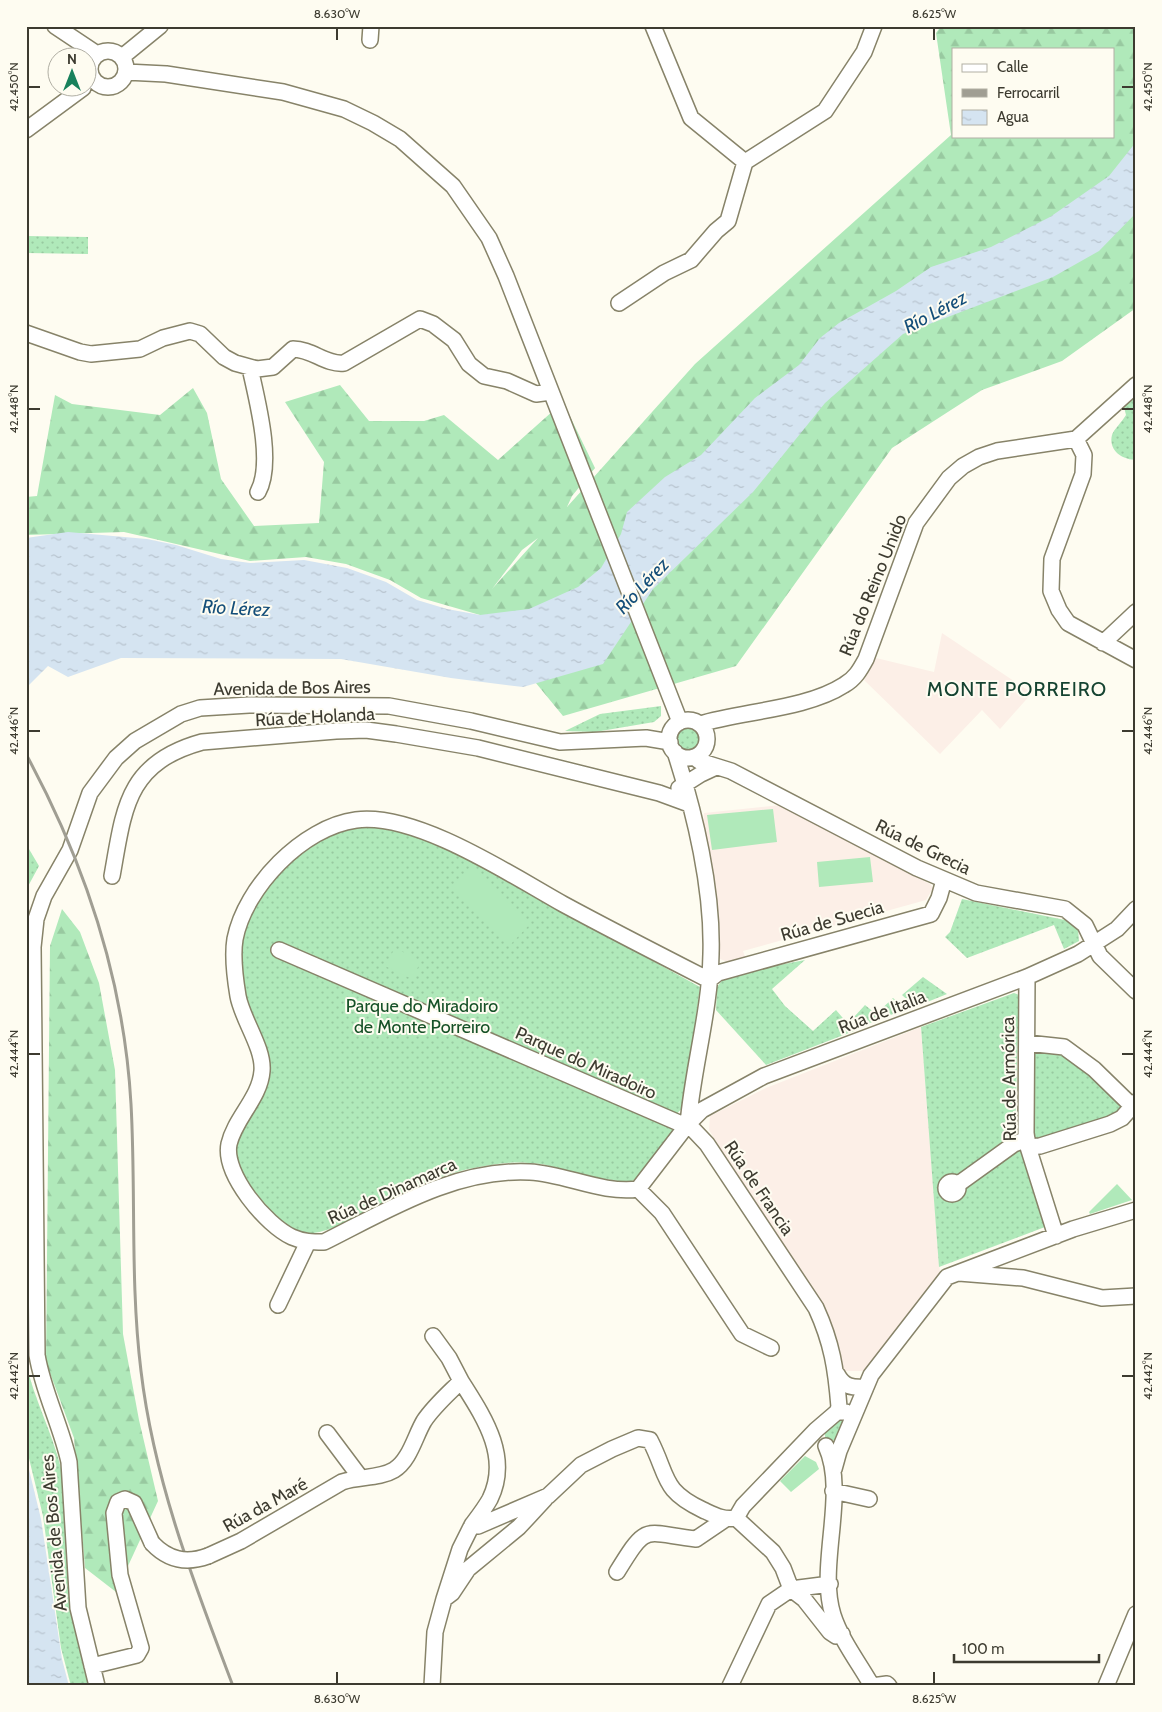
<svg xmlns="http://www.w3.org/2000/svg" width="1162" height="1712" font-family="Cabin,sans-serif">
<defs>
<pattern id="grass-dots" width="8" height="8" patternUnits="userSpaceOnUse" patternTransform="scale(1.25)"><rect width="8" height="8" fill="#b0e9ba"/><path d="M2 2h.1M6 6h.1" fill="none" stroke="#98c9a0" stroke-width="1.8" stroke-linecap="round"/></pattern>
<pattern id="forest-firs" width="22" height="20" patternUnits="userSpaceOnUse" patternTransform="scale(1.25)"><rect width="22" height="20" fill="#b0e9ba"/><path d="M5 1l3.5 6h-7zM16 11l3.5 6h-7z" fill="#98c9a0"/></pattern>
<pattern id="water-ripples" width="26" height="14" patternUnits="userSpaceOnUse" patternTransform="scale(1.25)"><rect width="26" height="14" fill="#d5e4f1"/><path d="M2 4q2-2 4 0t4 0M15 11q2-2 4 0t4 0" fill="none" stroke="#b8c4cf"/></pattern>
</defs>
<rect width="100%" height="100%" fill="#fefcf1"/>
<path fill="#fcefe7" d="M 942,633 L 1032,693 L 1000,729 L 982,710 L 940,754 L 864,680 L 876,658 L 934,672 Z
M 781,805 L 930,884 L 933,888 L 926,900 L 743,951 L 745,957 L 728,962 L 720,959 L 719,918 L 711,860 L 703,833 L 704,813 Z
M 921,1027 L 940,1274 L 865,1371 L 843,1371 L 832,1329 L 709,1130 L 710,1116 L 766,1088 Z"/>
<path fill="url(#grass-dots)" d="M 26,236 L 88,237 L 88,254 L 26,253 Z
M 1136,396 L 1136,460 C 1123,460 1108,451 1112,435 C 1114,429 1122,422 1126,415 L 1124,407 Z
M 661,706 L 661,716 L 654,722 L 595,732 L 565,731 L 600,714 Z
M677 739a12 12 0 1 1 24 0a12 12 0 1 1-24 0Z
M 379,825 L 432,839 L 700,987 L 684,1108 C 670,1115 677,1127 671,1137 C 667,1145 640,1175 634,1180 C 622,1187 558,1167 541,1164 C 530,1163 518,1162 507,1163 C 486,1165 464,1169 444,1176 C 417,1186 332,1236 309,1233 C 286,1230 270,1210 256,1193 C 219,1148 243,1125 266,1080 C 255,1037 234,987 240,942 C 241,928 249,915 256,904 C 262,894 267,882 274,874 C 304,843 336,829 379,825 Z
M 26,844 L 39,866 L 26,890 Z
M 962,899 L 1065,920 L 1078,929 L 1079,941 L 1064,949 L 1054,925 L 967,958 L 945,937 L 950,932 Z
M 805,960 L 772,989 L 785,1006 L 813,1031 L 836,1010 L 854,1031 L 766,1065 L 716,1010 L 717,987 L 726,975 Z
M 923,977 L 947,994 L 915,1007 L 902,995 Z
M 1014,993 L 1019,995 L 1015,1134 L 1045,1227 L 939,1267 L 921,1027 Z
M 893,998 L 906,1009 L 862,1026 L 854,1017 L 865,1005 L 876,1014 Z
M 1033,1049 C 1072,1049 1096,1080 1124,1105 L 1112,1116 L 1035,1139 L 1031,1132 Z
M 26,1363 C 34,1399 52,1432 61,1468 L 74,1607 L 95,1686 L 71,1686 L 61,1648 L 43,1516 L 26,1446 Z
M 838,1417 L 844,1417 L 846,1421 L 840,1436 L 835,1441 L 825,1438 L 825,1431 Z"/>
<path fill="url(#forest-firs)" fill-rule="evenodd" d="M 941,26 L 1136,26 L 1136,308 L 1062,361 L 982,390 L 892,448 L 736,666 L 563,716 L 480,615 L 421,598 L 390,580 L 346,564 L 306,557 L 250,561 L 124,532 L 26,535 L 26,497 L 37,496 L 55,395 L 72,404 L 160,415 L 193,388 L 207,413 L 221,479 L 254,526 L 319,523 L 324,462 L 285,402 L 340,385 L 369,421 L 424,421 L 444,415 L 498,460 L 563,402 L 595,468 L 572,496 L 567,507 L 695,364 L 951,135 L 936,33 ZM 953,49 L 1113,49 L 1113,136 L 953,136 ZM 538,538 L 492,589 L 522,550 Z
M 62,909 L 80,932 L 99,983 L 115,1070 L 123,1334 L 139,1420 L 158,1501 L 116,1592 L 85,1568 L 74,1438 L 46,1362 L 50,946 Z"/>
<path fill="#b0e9ba" d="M 773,809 L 777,842 L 712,850 L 707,815 Z
M 870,857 L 873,882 L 819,887 L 817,862 Z
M 471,866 L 530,924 L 510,945 L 452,887 Z
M 395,948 L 421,961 L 412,979 L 385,966 Z
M 1117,1184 L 1132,1200 L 1090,1214 L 1089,1212 Z
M 805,1456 L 816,1462 L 819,1469 L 791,1492 L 780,1481 Z"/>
<path fill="url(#water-ripples)" d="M 1136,142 L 1136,213 L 1099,251 L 1053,277 L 903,334 L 825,403 L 753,492 L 653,589 L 603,664 L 523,687 L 451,678 L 341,659 L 121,658 L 68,677 L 48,666 L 26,688 L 26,538 L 68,532 L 147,539 L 176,545 L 221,559 L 250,563 L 304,560 L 347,568 L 386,582 L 417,600 L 447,609 L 480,615 L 529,609 L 578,587 L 601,568 L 621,534 L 627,512 L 665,477 L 701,455 L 755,398 L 799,365 L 820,338 L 839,323 L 896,291 L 931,267 L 991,247 L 1050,217 L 1109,176 Z
M 26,1457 L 41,1519 L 62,1659 L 69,1686 L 26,1686 Z"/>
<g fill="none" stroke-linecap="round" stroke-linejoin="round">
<defs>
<path id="minor" d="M 55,26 L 97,54
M 653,26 L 691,118 L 745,162
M 370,40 L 371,26
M90 69a18 18 0 1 1 36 0a18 18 0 1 1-36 0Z
M 122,57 L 160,26
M 126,72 L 166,74 L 283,92 L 344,109 L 373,123 L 400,139 L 453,186 L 489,238 L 506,276 L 680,722
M 26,130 L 83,88
M 619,303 L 664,273 L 691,260 L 716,231 L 728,221 L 745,162 L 825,111 L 864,52 L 874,26
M 26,333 L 80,352 L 91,354 L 140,349 L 163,338 L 190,331 L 200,334 L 224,357 L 235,363 L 257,369 L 273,367 L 293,349 C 312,349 326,365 344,363 L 420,319 L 433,324 L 454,340 L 469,364 L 484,376 L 507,381 L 536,394 L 551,392
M 250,368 C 257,400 274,463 258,492
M 1076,439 L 1084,455 L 1083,474 L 1052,559 L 1051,591 L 1059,610 L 1068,623 L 1136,660
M 1103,643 L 1136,612
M669 739a19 19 0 1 1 38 0a19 19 0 1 1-38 0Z
M 700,724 C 743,711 807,709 844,685 C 855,679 860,670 866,659 L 916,523 L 949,478 L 963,466 L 979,457 L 997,451 L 1076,439 L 1136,385
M 675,752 C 695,813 713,890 711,954 C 710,1011 693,1067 688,1124 L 707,1144 L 816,1308 C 832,1343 836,1369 839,1407 L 837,1412
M 694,757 L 699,761 L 731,771 L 917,868 L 976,893 L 1065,909 L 1085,925 L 1100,956 L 1136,991
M 679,788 L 701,774 L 716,767
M 112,876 C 124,809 126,763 202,742 L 336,731 L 366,730 L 396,734 L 478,748 L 659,793 L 689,804
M 279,950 L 686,1126
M 1027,977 L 1026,1133 L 1028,1147 L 1056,1236
M 709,980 C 660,955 611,930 563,904 C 511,875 416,812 356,820 C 303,827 245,887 235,939 C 232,957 235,978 238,996 C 242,1019 264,1048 262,1071 C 260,1098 235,1118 229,1144 C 223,1174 266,1225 292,1237 C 303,1242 313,1242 324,1242 C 388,1210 456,1168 530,1172 C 566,1174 602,1194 638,1189 L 688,1124 L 702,1110 L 764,1076 L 1027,977 L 1078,954 L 1117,929 L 1136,909
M 709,980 L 718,973 L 931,914 L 939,898 L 944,880
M 1027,1043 L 1064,1047 L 1094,1069 L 1132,1106
M 1028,1147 L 1040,1146 L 1110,1124 L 1122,1118 L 1136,1102
M946 1188a6 6 0 1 1 12 0a6 6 0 1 1-12 0Z
M 957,1185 L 1014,1144 L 1027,1139
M 638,1189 L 662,1213 L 742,1334 L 771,1348
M 959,1273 L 1023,1278 L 1102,1298 L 1136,1296
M 278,1305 L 308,1242
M 433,1336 L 449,1358 L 461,1381
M 837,1374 C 844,1387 852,1388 866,1387
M 327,1433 L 360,1477
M 826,1446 C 848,1494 817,1565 833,1615 C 841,1640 859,1663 872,1686 L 887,1684 L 889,1686
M 834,1469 L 839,1451 L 871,1375 L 947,1277 L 1073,1229 L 1136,1210
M 833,1491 L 869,1499
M 208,1556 L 241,1541 L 342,1482 C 359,1476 379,1479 394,1470 C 410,1460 415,1436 424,1421 C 434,1406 448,1394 461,1381 C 483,1416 511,1456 490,1499 C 485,1508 478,1517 472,1525
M 617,1572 C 648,1522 642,1533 696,1539 L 724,1520
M 444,1599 L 460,1549 L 472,1525 L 478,1526 L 548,1496 L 581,1465 L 612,1449 L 638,1438 L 650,1440 C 669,1477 661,1490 703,1510 C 716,1516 723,1520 736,1518
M 842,1634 L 836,1636 L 830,1632 L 804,1599 L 791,1589 L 783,1568 L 773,1552 L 736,1518 L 743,1506 L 816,1430 L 837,1412 L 846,1412
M 92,1666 L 137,1655 L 141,1648 L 120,1575 L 114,1513 L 118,1502 L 125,1499 L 134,1503 L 152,1543
M 97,1686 L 78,1608 L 69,1462 C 61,1425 43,1392 37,1355 L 33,947 L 36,919 L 44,896 L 70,850 L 90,793 L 116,758 L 135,741 L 181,714 L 200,708 L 249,705 L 389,706 L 471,721 L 560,742 L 646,738 L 670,742
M 432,1686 L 435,1632 L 444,1599 L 452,1593 L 468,1569 L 519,1527 L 545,1499
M 730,1686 L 769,1604 L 791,1589 L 830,1584
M 1106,1686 L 1136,1614"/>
</defs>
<use href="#minor" stroke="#878369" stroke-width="18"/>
<use href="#minor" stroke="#fff" stroke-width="15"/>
<path stroke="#a09e93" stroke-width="3" d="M 26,754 C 85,863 124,980 131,1104 C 136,1193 130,1282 141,1371 C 154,1481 194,1583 233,1686"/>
<defs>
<path id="minor-bridge" d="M 152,1543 C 168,1560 186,1564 208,1556"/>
</defs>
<use href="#minor-bridge" stroke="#878369" stroke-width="18" stroke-linecap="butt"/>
<use href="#minor-bridge" stroke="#fff" stroke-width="15"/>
</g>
<path fill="none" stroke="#3d3b30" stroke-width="2" d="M 337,28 L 337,40M 934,28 L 934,40M 28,87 L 40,87M 1122,87 L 1134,87M 28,409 L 40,409M 1122,409 L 1134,409M 28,731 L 40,731M 1122,731 L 1134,731M 28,1054 L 40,1054M 1122,1054 L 1134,1054M 28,1376 L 40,1376M 1122,1376 L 1134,1376M 337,1672 L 337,1684M 934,1672 L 934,1684"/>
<g text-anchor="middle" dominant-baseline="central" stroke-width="4" stroke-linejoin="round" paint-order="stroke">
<g font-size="18" fill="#3d3b30" stroke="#fefcf1">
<text transform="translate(873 585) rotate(-68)">Rúa do Reino Unido</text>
<text transform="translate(292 688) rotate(-1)">Avenida de Bos Aires</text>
<text transform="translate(315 717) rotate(-3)">Rúa de Holanda</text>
<text transform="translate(923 847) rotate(26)">Rúa de Grecia</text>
<text transform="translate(832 921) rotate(-16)">Rúa de Suecia</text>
<text transform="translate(882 1012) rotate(-21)">Rúa de Italia</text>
<text transform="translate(586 1063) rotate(24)">Parque do Miradoiro</text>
<text transform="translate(1009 1079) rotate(-91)">Rúa de Armórica</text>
<text transform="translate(759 1188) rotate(56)">Rúa de Francia</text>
<text transform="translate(392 1191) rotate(-24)">Rúa de Dinamarca</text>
<text transform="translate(265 1505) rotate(-29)">Rúa da Maré</text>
<text transform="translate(54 1533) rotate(-95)">Avenida de Bos Aires</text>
</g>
<g font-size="18" fill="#165127" stroke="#fefcf1">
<text x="422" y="1006">Parque do Miradoiro<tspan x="422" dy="21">de Monte Porreiro</tspan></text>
</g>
<g font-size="19" font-style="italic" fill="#144e79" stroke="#fefcf1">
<text transform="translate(935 312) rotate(-28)">Río Lérez</text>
<text transform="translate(642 586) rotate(-47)">Río Lérez</text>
<text transform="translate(236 608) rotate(3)">Río Lérez</text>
</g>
<g font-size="20" letter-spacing="1" fill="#154331" stroke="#fefcf1">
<text x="1017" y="689">MONTE PORREIRO</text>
</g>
</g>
<rect width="1162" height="1712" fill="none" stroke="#fefcf1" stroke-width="55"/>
<rect x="952" y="48" width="162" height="90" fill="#fefcf1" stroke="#b1afa4"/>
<rect x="962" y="64" width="25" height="8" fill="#ffffff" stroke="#b1afa4"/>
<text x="997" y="72" font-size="15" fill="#3d3b30">Calle</text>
<rect x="962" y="89" width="25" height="8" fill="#a09e93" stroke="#b1afa4"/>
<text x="997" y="98" font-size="15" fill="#3d3b30">Ferrocarril</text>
<rect x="962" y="110" width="25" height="15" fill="url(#water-ripples)" stroke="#b1afa4"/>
<text x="997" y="122" font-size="15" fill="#3d3b30">Agua</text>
<g transform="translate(72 72)"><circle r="24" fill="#fefcf1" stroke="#b1afa4"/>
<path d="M0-4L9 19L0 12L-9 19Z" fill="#18815c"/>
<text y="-8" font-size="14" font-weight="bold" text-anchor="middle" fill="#3d3b30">N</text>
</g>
<path d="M954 1654v8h145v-8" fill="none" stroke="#3d3b30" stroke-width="2.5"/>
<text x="962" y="1654" font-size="15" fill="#3d3b30" stroke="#fefcf1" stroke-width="4" paint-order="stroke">100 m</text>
<rect x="28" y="28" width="1106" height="1656" fill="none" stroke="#3d3b30" stroke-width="2"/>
<g font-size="12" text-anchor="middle" fill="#3d3b30">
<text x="337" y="18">8.630°W</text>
<text x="934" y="18">8.625°W</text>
<text transform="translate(14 87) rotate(-90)" y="4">42.450°N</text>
<text transform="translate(1148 87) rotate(-90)" y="4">42.450°N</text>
<text transform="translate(14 409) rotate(-90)" y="4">42.448°N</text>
<text transform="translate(1148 409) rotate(-90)" y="4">42.448°N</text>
<text transform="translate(14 731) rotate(-90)" y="4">42.446°N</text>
<text transform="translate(1148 731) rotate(-90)" y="4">42.446°N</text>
<text transform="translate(14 1054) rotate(-90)" y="4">42.444°N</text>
<text transform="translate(1148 1054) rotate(-90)" y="4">42.444°N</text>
<text transform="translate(14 1376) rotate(-90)" y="4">42.442°N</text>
<text transform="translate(1148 1376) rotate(-90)" y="4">42.442°N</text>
<text x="337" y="1703">8.630°W</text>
<text x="934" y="1703">8.625°W</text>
</g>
</svg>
